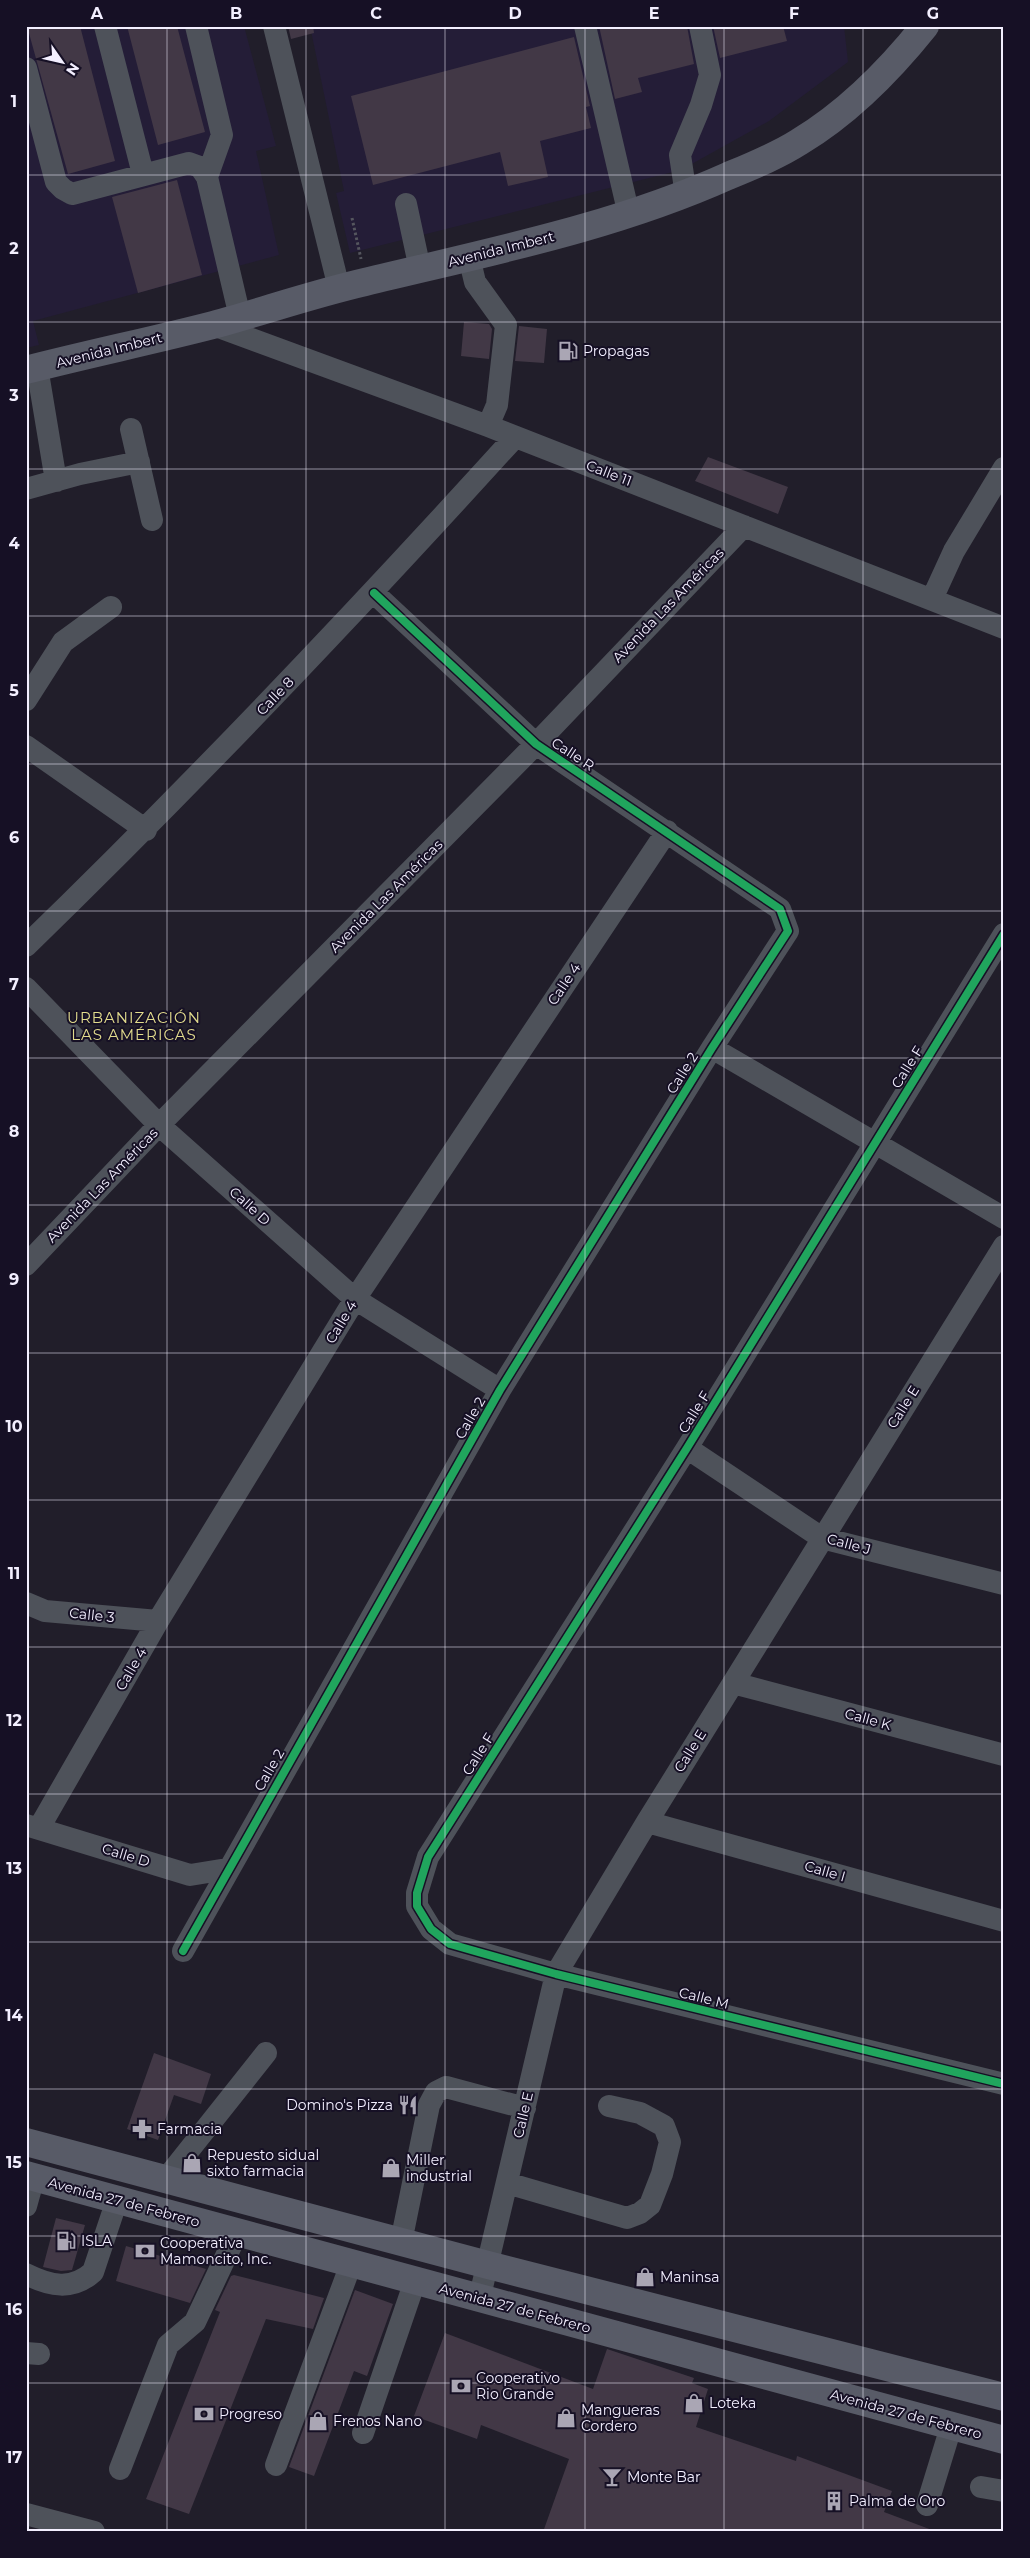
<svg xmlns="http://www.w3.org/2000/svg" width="1030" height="2558" font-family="Montserrat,sans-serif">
<rect width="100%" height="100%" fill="#211e2a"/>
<path fill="#241d37" d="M 26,26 L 244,26 L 276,146 L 256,151 L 279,255 L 33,321 L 39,345 L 26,348 Z
M 310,26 L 844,26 L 848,62 L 769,121 L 681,170 L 350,253 L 336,193 L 344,191 Z"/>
<path fill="#423846" d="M 27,26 L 80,26 L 115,161 L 68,174 Z
M 127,26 L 177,26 L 205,132 L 158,145 Z
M 288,26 L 313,26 L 314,33 L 291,39 Z
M 599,26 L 687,26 L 694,64 L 638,78 L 642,92 L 615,99 Z
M 713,26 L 783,26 L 787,41 L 720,58 Z
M 574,37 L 590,106 L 586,107 L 591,128 L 540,141 L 548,177 L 508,186 L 500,152 L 373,185 L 351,96 Z
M 177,180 L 202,275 L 138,293 L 112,197 Z
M 464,322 L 489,324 L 492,329 L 489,359 L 461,356 Z
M 519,326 L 547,329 L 544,363 L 515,361 Z
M 708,457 L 788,487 L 778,514 L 695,481 Z
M 154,2053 L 211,2074 L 201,2104 L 174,2095 L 158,2140 L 127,2129 Z
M 56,2218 L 85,2225 L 72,2270 L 61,2271 L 43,2267 Z
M 126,2246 L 206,2269 L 190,2303 L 116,2281 Z
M 234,2275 L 324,2298 L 313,2329 L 266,2319 L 189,2514 L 146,2499 L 220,2312 L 215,2310 L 231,2276 Z
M 355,2290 L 393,2304 L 367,2376 L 354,2371 L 314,2476 L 289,2467 Z
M 445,2333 L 593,2389 L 607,2349 L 694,2378 L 692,2383 L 708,2389 L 696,2427 L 796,2461 L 797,2456 L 892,2491 L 884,2512 L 932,2530 L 932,2532 L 543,2532 L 569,2459 L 481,2425 L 477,2439 L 414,2416 Z"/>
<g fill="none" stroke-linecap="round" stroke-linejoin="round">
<path stroke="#55565e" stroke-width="3" stroke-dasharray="2.5 2.5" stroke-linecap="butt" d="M 352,218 L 361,259"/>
<path stroke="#4e525a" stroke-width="22" d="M 105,26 L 143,174
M 196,26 L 222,135 L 207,177
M 274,26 L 339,288
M 585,26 L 629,215
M 26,68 L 56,182 L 63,189 L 72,194 L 189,163 L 200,167 L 207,177 L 240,317
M 686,195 L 680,155 L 701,105 L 710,75 L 700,26
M 406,204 L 420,269
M 469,257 L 475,282 L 506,325 L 497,405 L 488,426
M 213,325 L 488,426 L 1004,628
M 37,367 L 56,481
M 131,429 L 152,520
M 26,489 L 80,474 L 139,462
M 932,599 L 954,551 L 1004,468
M 26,700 L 63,642 L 111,607
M 26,746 L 146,830
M 1004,934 L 687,1448 L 428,1857 L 417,1893 L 417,1906 L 431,1929 L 450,1944 L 556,1974 L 1004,2084
M 26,946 C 195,782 357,611 515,437
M 26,988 L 159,1125 L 355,1299 L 500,1390
M 712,1048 L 1004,1218
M 26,1265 L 159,1125 L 536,744 L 744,526
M 687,1448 L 822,1538 L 1004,1584
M 26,1603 L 45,1611 L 158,1621
M 733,1683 L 1004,1755
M 647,1822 L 1004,1921
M 26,1825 L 190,1875 L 227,1869
M 39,1828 L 158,1621 L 355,1299 L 667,831
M 183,1951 L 500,1390 L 712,1048 L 788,931 L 780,909 L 536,744 L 374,593
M 166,2179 L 266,2053
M 507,2183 L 627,2218 L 640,2213 L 650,2205 L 662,2174 L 670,2142 L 664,2126 L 640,2113 L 609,2106
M 26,2206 L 34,2177
M 401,2242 L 429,2105 L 436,2092 L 446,2087 L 525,2108
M 26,2274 C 50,2286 72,2291 93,2272 L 117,2200
M 479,2300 L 556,1974 L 647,1822 L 1004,1246
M 26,2353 L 39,2354
M 363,2433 L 415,2281
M 276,2465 L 351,2264
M 120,2469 L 168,2345 L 195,2322 L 237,2233
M 981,2487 L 1004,2491
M 927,2505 L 951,2427
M 26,2514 L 94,2532"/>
<path stroke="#585b67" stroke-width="28" d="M 26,370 C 88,354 151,341 213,325 C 264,311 313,294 365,282 C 488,252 612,228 728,176 C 752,166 777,156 799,142 C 849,112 889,71 925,26
M 26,2142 L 488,2265 L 1004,2397
M 26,2175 L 1004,2440"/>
<defs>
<path id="cycleway" d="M 1004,934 L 687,1448 L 428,1857 L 417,1893 L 417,1906 L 431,1929 L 450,1944 L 556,1974 L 1004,2084
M 183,1951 L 500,1390 L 712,1048 L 788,931 L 780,909 L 536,744 L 374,593"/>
</defs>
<use href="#cycleway" stroke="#161025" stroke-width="11"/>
<use href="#cycleway" stroke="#20a55d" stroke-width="8"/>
</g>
<path fill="none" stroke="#f3efff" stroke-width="1" stroke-opacity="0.55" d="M 167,26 L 167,2532M 306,26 L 306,2532M 445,26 L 445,2532M 585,26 L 585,2532M 724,26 L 724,2532M 863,26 L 863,2532M 26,175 L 1004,175M 26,322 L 1004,322M 26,469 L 1004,469M 26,616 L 1004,616M 26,764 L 1004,764M 26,911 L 1004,911M 26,1058 L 1004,1058M 26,1205 L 1004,1205M 26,1353 L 1004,1353M 26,1500 L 1004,1500M 26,1647 L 1004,1647M 26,1794 L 1004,1794M 26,1942 L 1004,1942M 26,2089 L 1004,2089M 26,2236 L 1004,2236M 26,2383 L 1004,2383"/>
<defs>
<symbol id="fuel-bare" viewBox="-9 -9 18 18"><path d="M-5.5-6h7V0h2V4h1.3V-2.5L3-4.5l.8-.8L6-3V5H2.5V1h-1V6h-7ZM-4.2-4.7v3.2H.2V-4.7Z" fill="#aaa6b4" stroke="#161025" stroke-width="2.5" paint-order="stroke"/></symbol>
<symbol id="restaurant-bare" viewBox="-9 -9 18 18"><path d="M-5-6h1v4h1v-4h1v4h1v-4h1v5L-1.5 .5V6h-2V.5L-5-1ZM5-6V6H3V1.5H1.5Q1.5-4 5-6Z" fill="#aaa6b4" stroke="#161025" stroke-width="2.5" paint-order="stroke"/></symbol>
<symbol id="pharmacy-bare" viewBox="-9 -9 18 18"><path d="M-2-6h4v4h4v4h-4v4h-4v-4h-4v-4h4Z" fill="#aaa6b4" stroke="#161025" stroke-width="2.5" paint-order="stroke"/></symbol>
<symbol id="shop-bare" viewBox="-9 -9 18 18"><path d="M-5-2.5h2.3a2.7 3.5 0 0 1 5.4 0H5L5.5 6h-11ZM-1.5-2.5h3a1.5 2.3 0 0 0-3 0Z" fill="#aaa6b4" stroke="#161025" stroke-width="2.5" paint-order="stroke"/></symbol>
<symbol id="bank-bare" viewBox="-9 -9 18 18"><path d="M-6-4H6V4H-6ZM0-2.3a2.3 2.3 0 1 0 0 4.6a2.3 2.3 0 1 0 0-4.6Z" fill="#aaa6b4" stroke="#161025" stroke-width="2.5" paint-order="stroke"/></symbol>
<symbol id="bar-bare" viewBox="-9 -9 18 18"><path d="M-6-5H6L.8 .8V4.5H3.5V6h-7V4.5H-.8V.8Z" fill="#aaa6b4" stroke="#161025" stroke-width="2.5" paint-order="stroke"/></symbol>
<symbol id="building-bare" viewBox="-9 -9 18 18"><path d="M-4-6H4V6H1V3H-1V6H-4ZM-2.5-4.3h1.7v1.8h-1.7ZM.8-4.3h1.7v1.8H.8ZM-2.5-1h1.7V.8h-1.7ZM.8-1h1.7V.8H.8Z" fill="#aaa6b4" stroke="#161025" stroke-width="2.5" paint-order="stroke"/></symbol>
</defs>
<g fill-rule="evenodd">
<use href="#fuel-bare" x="554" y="337" width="28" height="28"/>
<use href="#restaurant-bare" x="394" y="2091" width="28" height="28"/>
<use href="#pharmacy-bare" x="128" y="2115" width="28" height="28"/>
<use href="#shop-bare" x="178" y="2149" width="28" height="28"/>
<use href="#shop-bare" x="377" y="2154" width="28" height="28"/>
<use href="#fuel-bare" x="52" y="2227" width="28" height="28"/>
<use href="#bank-bare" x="131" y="2237" width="28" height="28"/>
<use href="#shop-bare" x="631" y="2263" width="28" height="28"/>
<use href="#bank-bare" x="447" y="2372" width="28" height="28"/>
<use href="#shop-bare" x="680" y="2389" width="28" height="28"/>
<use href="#bank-bare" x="190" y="2400" width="28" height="28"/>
<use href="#shop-bare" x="552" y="2404" width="28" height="28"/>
<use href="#shop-bare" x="304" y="2407" width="28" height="28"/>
<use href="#bar-bare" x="598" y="2463" width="28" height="28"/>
<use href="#building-bare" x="820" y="2487" width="28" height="28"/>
</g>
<g text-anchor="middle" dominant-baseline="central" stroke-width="4" stroke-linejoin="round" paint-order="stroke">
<g font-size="14" fill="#f3efff" stroke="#161025">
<text transform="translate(501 249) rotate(-14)">Avenida Imbert</text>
<text transform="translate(109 350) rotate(-14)">Avenida Imbert</text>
<text transform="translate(609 473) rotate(21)">Calle 11</text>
<text transform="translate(668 605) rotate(-46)">Avenida Las Américas</text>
<text transform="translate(275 696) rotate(-46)">Calle 8</text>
<text transform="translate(573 754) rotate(33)">Calle R</text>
<text transform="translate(386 896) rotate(-45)">Avenida Las Américas</text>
<text transform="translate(564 984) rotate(-56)">Calle 4</text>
<text transform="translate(907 1067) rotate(-58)">Calle F</text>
<text transform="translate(682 1073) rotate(-58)">Calle 2</text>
<text transform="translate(102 1185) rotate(-46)">Avenida Las Américas</text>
<text transform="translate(250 1206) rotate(42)">Calle D</text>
<text transform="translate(341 1322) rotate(-59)">Calle 4</text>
<text transform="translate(903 1407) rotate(-58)">Calle E</text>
<text transform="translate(694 1412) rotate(-58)">Calle F</text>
<text transform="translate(470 1418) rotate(-60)">Calle 2</text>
<text transform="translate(849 1544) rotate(15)">Calle J</text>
<text transform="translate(92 1615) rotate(6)">Calle 3</text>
<text transform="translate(131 1669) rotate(-60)">Calle 4</text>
<text transform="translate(868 1719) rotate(15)">Calle K</text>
<text transform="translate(690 1751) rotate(-58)">Calle E</text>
<text transform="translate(478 1754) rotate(-58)">Calle F</text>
<text transform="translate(269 1770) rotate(-60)">Calle 2</text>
<text transform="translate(126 1855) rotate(17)">Calle D</text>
<text transform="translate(825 1871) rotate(16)">Calle I</text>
<text transform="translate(704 1998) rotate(14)">Calle M</text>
<text transform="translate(523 2115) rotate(-77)">Calle E</text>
<text transform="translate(124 2202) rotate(15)">Avenida 27 de Febrero</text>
<text transform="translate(515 2308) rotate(15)">Avenida 27 de Febrero</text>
<text transform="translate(906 2414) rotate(15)">Avenida 27 de Febrero</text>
</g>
<g font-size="14" fill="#f3efff" stroke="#161025" text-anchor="start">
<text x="583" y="351">Propagas</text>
<text x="393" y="2105" text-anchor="end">Domino's Pizza</text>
<text x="157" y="2129">Farmacia</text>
<text x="207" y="2155">Repuesto sidual<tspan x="207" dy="16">sixto farmacia</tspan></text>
<text x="406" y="2160">Miller<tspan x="406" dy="16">industrial</tspan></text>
<text x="81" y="2241">ISLA</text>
<text x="160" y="2243">Cooperativa<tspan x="160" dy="16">Mamoncito, Inc.</tspan></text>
<text x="660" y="2277">Maninsa</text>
<text x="476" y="2378">Cooperativo<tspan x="476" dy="16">Rio Grande</tspan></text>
<text x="709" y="2403">Loteka</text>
<text x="581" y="2410">Mangueras<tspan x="581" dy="16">Cordero</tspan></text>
<text x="219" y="2414">Progreso</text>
<text x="333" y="2421">Frenos Nano</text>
<text x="627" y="2477">Monte Bar</text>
<text x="849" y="2501">Palma de Oro</text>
</g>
<g font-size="15" letter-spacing="1" fill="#e2dc8d" stroke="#161025">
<text x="134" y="1017">URBANIZACIÓN<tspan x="134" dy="17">LAS AMÉRICAS</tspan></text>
</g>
</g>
<rect width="1030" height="2558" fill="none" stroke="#161025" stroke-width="55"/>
<g transform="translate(62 62) rotate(124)" stroke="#161025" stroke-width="4" paint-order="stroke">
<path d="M0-4L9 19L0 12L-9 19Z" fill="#f3efff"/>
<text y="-8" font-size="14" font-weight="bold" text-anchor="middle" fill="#f3efff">N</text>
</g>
<rect x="28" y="28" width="974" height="2502" fill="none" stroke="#f3efff" stroke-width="2"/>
<g font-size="16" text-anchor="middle" font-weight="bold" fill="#f3efff">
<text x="97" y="19">A</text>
<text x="236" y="19">B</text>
<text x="376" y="19">C</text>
<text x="515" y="19">D</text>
<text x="654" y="19">E</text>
<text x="794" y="19">F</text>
<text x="933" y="19">G</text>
<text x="14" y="107">1</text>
<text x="14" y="254">2</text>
<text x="14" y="401">3</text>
<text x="14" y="549">4</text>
<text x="14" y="696">5</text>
<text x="14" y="843">6</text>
<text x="14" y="990">7</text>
<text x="14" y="1137">8</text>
<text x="14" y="1285">9</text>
<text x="14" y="1432">10</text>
<text x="14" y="1579">11</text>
<text x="14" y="1726">12</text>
<text x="14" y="1874">13</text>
<text x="14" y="2021">14</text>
<text x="14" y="2168">15</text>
<text x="14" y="2315">16</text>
<text x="14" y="2463">17</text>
</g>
</svg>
